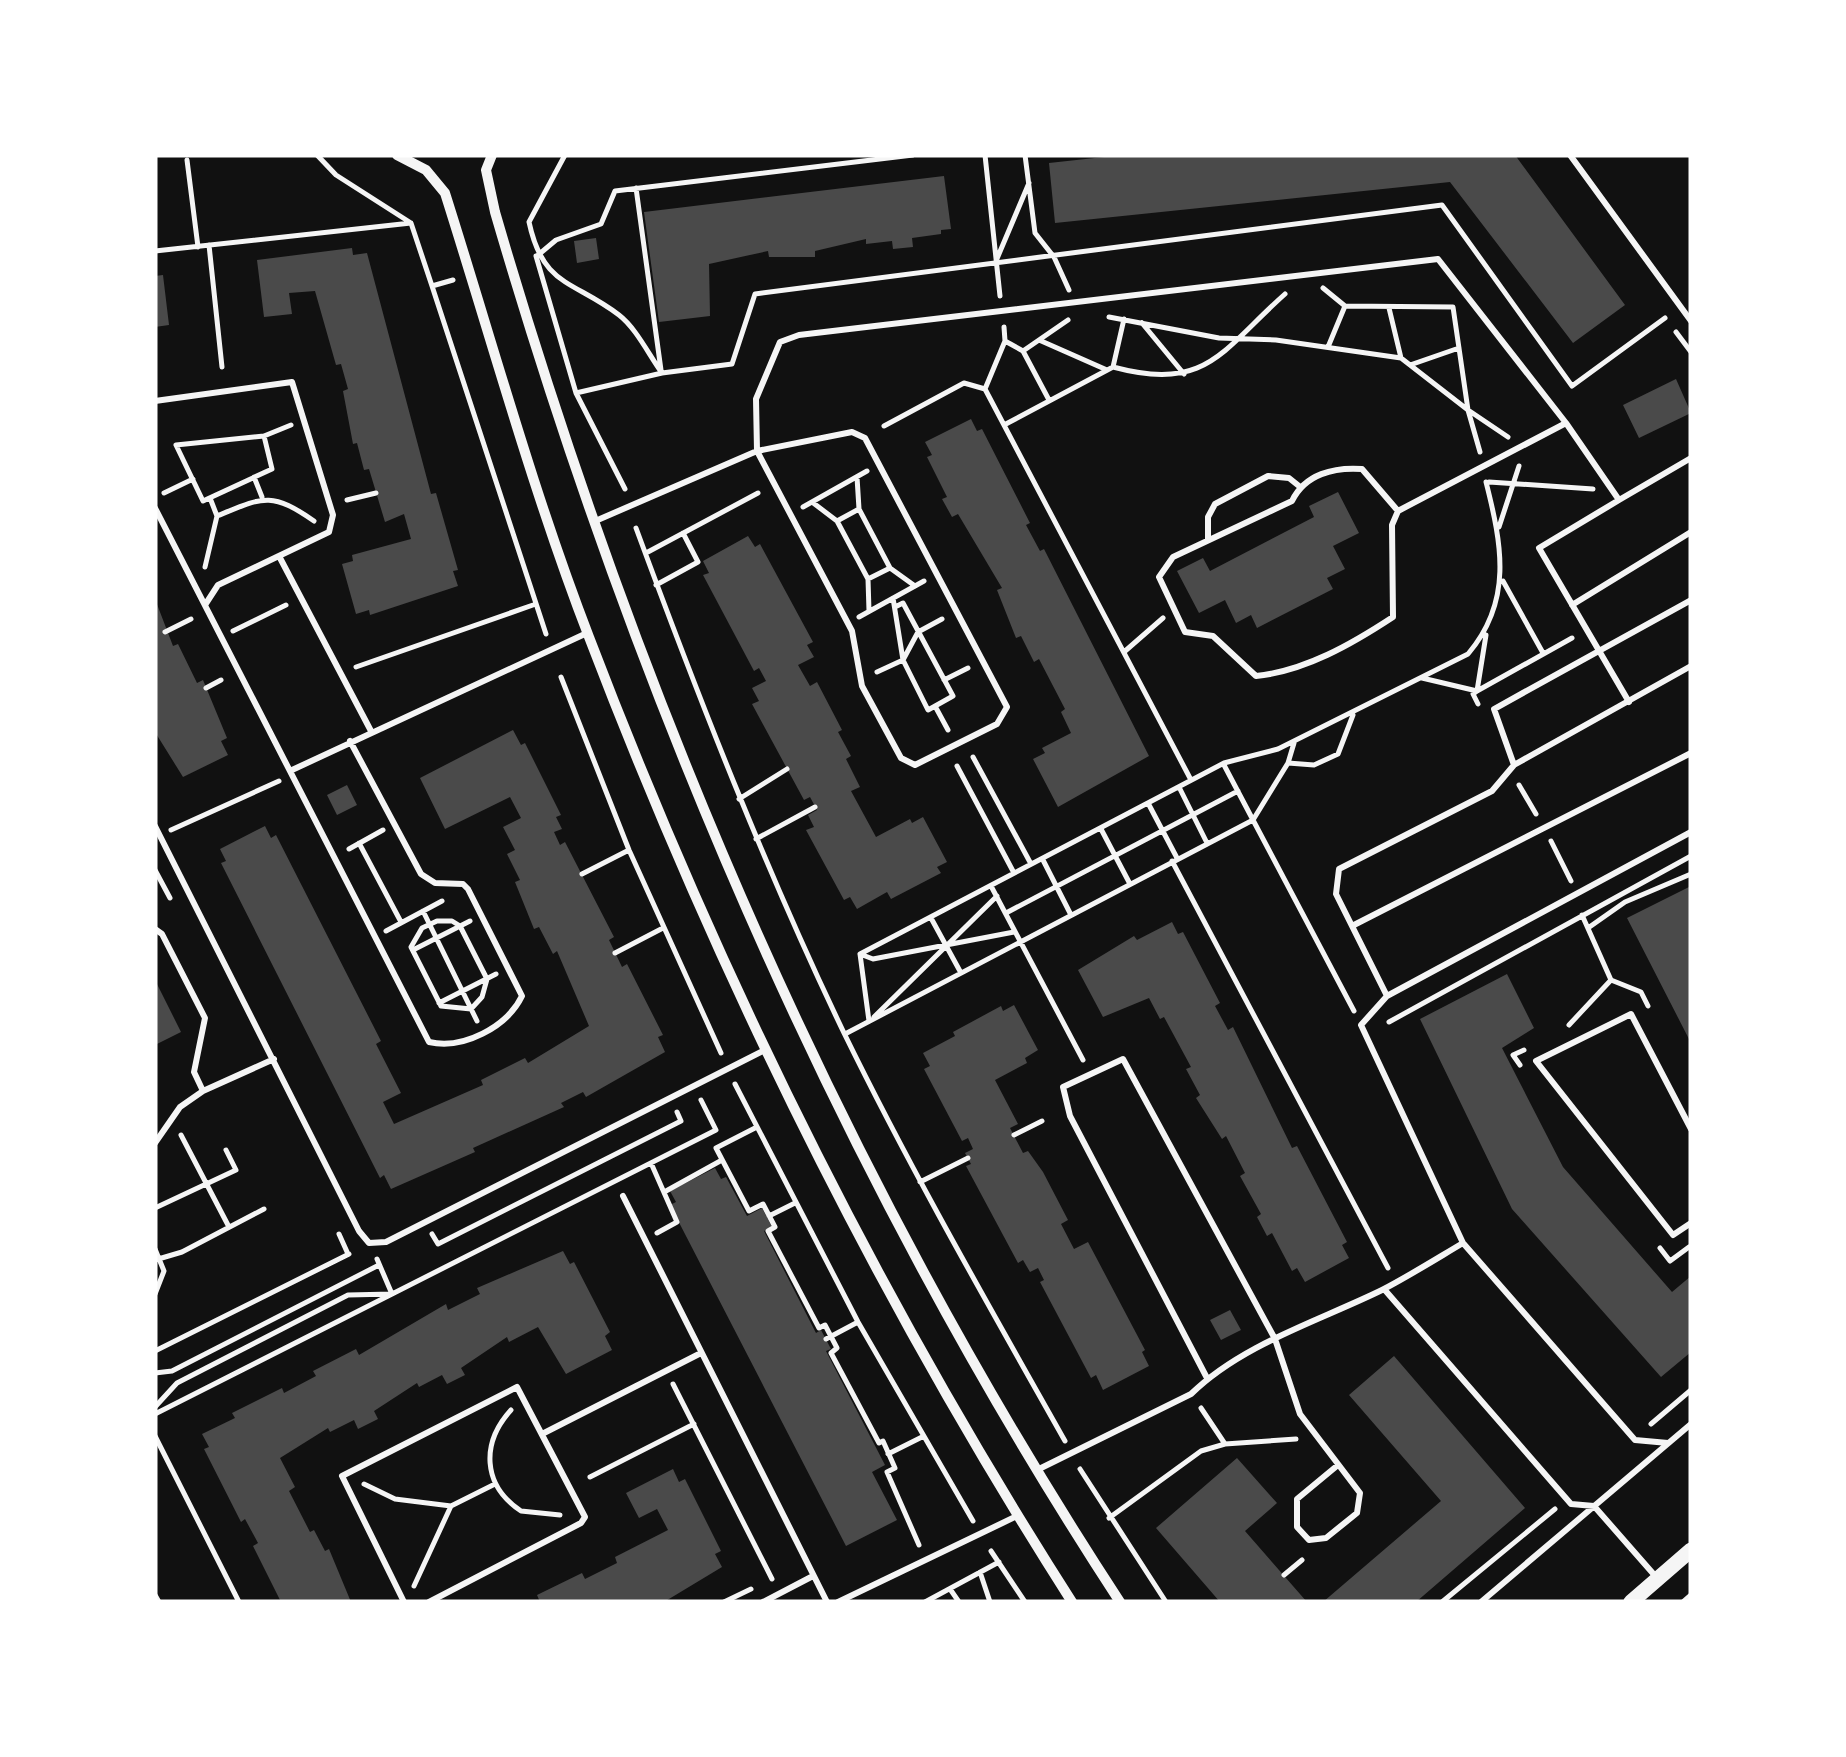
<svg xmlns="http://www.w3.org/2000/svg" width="1846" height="1757" font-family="Barlow,sans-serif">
<rect width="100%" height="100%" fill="#111"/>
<path fill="#4a4a4a" d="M 1122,155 L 1515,155 L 1625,305 L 1573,343 L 1450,182 L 1055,223 L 1049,163 Z
M 944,176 L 951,229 L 941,230 L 941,234 L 912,238 L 913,247 L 893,249 L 892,241 L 866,244 L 866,239 L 815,251 L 815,257 L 769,257 L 768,251 L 709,264 L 710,316 L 659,322 L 644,212 Z
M 596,238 L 599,259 L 577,263 L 574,241 Z
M 352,248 L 353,255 L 367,253 L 431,494 L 436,493 L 458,570 L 453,571 L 458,586 L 370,615 L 369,610 L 356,614 L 342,564 L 353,561 L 352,555 L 411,539 L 404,514 L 385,522 L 369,469 L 364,470 L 357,443 L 353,444 L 343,391 L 348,389 L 341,364 L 336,365 L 315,291 L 289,293 L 292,314 L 264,317 L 257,260 Z
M 163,275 L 169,325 L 155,327 L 155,276 Z
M 1676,379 L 1691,413 L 1639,438 L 1623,405 Z
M 971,419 L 977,431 L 982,429 L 1030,523 L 1026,525 L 1040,551 L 1044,549 L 1149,756 L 1058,807 L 1033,759 L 1045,753 L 1042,748 L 1071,733 L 1061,712 L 1065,709 L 1039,659 L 1034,662 L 1021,636 L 1016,638 L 997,590 L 1002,588 L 958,514 L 952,517 L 942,499 L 947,497 L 927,457 L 932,455 L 925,442 Z
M 1338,492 L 1359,533 L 1333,546 L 1345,569 L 1327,578 L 1333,589 L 1257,628 L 1251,615 L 1236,623 L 1225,600 L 1199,613 L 1177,571 L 1203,558 L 1210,571 L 1314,517 L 1309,506 Z
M 748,536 L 755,547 L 760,544 L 813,642 L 807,645 L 814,657 L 798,665 L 810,686 L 817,682 L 842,730 L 838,732 L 851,756 L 846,759 L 860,787 L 851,791 L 876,837 L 910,819 L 912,823 L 923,817 L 947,862 L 937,867 L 941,873 L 891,899 L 887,892 L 857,909 L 850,897 L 844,900 L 806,830 L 814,827 L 808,815 L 817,810 L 810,797 L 804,800 L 752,704 L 759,701 L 752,688 L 766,681 L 759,668 L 754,671 L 703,575 L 709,573 L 703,561 Z
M 155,599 L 173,646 L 178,644 L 197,683 L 203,680 L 227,738 L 221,741 L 228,755 L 183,777 L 155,732 Z
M 513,730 L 521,745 L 525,743 L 561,815 L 556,817 L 562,829 L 554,832 L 560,845 L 565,842 L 614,937 L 609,940 L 622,967 L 627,964 L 663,1035 L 658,1037 L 665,1052 L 586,1097 L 583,1092 L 561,1103 L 564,1107 L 473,1148 L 475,1152 L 391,1189 L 384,1175 L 380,1178 L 221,863 L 226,861 L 220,849 L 265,826 L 271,838 L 276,835 L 381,1041 L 376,1044 L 401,1093 L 383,1102 L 394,1124 L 483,1085 L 481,1080 L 525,1058 L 528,1063 L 589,1026 L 557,951 L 553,954 L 539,927 L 534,929 L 515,882 L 520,880 L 507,854 L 515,850 L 503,827 L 521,818 L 510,797 L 445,829 L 420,778 Z
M 347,785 L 357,805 L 337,815 L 327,795 Z
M 1691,886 L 1691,1043 L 1627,918 Z
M 1172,922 L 1178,934 L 1183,932 L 1220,1003 L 1215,1006 L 1228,1030 L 1233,1027 L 1292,1148 L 1297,1146 L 1347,1242 L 1342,1245 L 1349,1258 L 1305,1282 L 1297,1268 L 1292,1271 L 1272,1233 L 1267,1236 L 1257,1217 L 1261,1214 L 1240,1176 L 1245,1173 L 1226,1136 L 1222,1139 L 1196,1098 L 1200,1095 L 1186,1069 L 1191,1067 L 1164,1017 L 1160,1019 L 1149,998 L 1103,1017 L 1078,970 L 1134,936 L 1137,940 Z
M 1507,974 L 1534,1028 L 1502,1048 L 1563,1167 L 1672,1292 L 1691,1276 L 1691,1352 L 1661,1377 L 1512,1209 L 1420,1019 Z
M 155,980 L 181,1032 L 155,1045 Z
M 1014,1005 L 1038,1050 L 1025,1058 L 1027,1063 L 995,1080 L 1018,1124 L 1010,1128 L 1023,1153 L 1028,1151 L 1043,1172 L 1068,1220 L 1061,1224 L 1074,1249 L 1088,1242 L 1145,1350 L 1142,1352 L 1149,1366 L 1103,1390 L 1096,1375 L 1091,1378 L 1040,1282 L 1044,1280 L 1038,1268 L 1030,1272 L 1023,1260 L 1018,1263 L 966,1166 L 971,1164 L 965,1153 L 973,1149 L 968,1138 L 962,1141 L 924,1069 L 930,1066 L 923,1053 L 955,1036 L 953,1032 L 1001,1006 L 1003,1011 Z
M 715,1168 L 721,1179 L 726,1177 L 747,1216 L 762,1208 L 772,1227 L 764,1231 L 816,1333 L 821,1330 L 831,1349 L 826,1351 L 885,1465 L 872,1472 L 897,1520 L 846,1546 L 670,1205 L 676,1202 L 670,1191 Z
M 563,1251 L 570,1264 L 574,1262 L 610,1332 L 605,1336 L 612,1350 L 566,1374 L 538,1327 L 509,1342 L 507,1337 L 461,1368 L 465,1375 L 447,1384 L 442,1375 L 419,1387 L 417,1383 L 374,1411 L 378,1419 L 358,1429 L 354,1420 L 330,1432 L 328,1428 L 280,1458 L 295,1487 L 289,1491 L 310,1532 L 314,1530 L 325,1551 L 329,1549 L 351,1602 L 281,1602 L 253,1546 L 258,1543 L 245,1519 L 241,1522 L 204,1449 L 209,1447 L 202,1434 L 235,1418 L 232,1413 L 282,1388 L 284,1393 L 316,1376 L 313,1371 L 356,1349 L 359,1355 L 446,1304 L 448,1310 L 480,1294 L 477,1288 Z
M 1230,1310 L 1241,1330 L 1221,1340 L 1210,1320 Z
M 1394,1356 L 1525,1508 L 1416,1602 L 1323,1602 L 1441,1501 L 1349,1395 Z
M 1237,1458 L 1277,1503 L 1245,1531 L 1307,1602 L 1220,1602 L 1156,1528 Z
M 673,1469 L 679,1482 L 685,1479 L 721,1551 L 715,1554 L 722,1567 L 664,1602 L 540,1602 L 537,1595 L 582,1573 L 585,1579 L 617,1563 L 615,1557 L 668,1530 L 657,1509 L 639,1518 L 626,1493 Z"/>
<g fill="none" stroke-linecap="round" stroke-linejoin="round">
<path stroke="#f5f5f5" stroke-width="5" d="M 317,155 L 336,175 L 411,223 L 432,286
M 565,155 L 529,222 C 543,287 573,280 619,315 C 636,328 649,355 662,373
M 985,155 L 1000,296
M 1025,155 L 1035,233 L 1054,257 L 1069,290
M 187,160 L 198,247
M 636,188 L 661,370
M 209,245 L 222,367
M 155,251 L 411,223
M 536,256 L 576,393 L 625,489
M 537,256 L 556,240 L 601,224 L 615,191 L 913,155
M 996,261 L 1029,183
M 453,280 L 432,286 L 546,634
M 1323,288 L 1345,306 L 1453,307 L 1468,410 L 1508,437
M 1389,308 L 1401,358
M 1109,317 L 1219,338 L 1276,340 L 1401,358 L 1468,410 L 1480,452
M 1142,323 L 1184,374
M 1004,327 L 1005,341 L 1023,351 L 1068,320
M 1676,332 L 1691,352
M 1039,340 L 1107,370
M 1328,347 L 1345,306
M 1023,351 L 1049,400
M 1410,365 L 1459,348
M 1113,367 C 1207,392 1221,351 1285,294
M 985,389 L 1005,341
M 576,393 L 662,373 L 732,364 L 755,294 L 1442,205 L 1572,386 L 1665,318
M 1004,425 L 1113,367 L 1124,319
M 884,426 L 964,383 L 985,389 L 1191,780
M 264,436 L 272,469 L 203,501 L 176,445 L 264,436 L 291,425
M 254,477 L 262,497
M 1489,482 L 1593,489
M 164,493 L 193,479
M 210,498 L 217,516 C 263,497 271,491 314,521
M 347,500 L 376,493
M 812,502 L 837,521 L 859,509 L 857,477
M 803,507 L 867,471
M 859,509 L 890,568
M 837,521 L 868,579
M 1499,527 L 1519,466
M 636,528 C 699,699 765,868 844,1033 C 912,1172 989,1306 1065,1441
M 646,553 L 758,493
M 205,567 L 217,516
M 1503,581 L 1543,653
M 656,585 L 698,562 L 683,533
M 893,598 L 903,660 L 928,710 L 953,696 L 903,603 L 897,606
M 869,611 L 868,579 L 890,568 L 915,586
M 859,617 L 924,581
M 233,631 L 286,605
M 165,632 L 191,619
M 1124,652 L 1163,618
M 356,667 L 533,605
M 877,672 L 903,660 L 918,632 L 942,619
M 561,677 L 629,850 L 721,1053
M 1422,678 L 1477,691 L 1486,635
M 944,680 L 968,668
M 206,688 L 221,680
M 1478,704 L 1473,694 L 1477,691 L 1572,638
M 935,706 L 948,730
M 973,757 L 1031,864
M 1288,763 L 1314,765 L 1338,754 L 1353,715
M 1224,765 L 1253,820
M 957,766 L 1014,873
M 1519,785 L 1536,814
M 1179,787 L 1207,843
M 739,799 L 787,769
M 1148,803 L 1177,858
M 1253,820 L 1288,763 L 1294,743
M 1101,829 L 1130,884
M 171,830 L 279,781
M 756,839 L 815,807
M 1551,841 L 1571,881
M 359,843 L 401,922
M 349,849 L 383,830
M 1043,860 L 1071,915
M 1172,861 L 1388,1268
M 155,870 L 170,898
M 582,874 L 629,850
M 991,886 L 1083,1060
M 423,911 L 477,1021
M 1006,913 L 1238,791
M 1582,915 L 1611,980 L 1641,992 L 1648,1006
M 931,918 L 961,973
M 437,921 L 452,921 L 460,926 L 487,979 L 482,997 L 471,1009 L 441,1006 L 411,947 L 422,928 Z
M 1588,928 L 1625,902 L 1691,874
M 386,931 L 442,901
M 413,950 L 470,921
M 615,953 L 663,928
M 860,954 L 1224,763 L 1278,749 L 1468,654 C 1513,601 1502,545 1486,482
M 860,954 L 873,959 L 1014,932
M 860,954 L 869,1021
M 439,1003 L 496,974
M 874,1017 L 997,896
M 1389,1022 L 1691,856
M 1569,1025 L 1611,980
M 845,1034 L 1253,820 L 1354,1011
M 1520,1065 L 1513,1055 L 1524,1050
M 735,1084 L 858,1322 L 973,1521
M 755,1128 L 716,1148 L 749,1211 L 763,1204 L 775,1227 L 768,1231 L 819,1328 L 825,1325 L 837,1348 L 831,1353 L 879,1443 L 883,1441 L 895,1468 L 887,1472 L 919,1545
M 181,1135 L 229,1227
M 1014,1135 L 1042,1121
M 651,1163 L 677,1222 L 657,1233
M 920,1182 L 968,1158
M 666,1191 L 722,1160
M 155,1208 L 236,1170 L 226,1150
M 769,1216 L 795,1203
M 339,1234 L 348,1254
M 432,1234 L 438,1244 L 681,1121 L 677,1112
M 1660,1248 L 1670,1261 L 1689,1247
M 155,1249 L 164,1271 L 155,1294
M 155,1260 L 182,1252 L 264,1209
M 826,1339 L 858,1322
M 155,1351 L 349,1254
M 155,1373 L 172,1371 L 379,1265
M 673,1384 L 772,1579
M 155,1407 L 177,1383 L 348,1295 L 392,1294 L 377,1259
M 511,1410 C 481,1443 482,1485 521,1511 L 560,1515
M 155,1414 L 716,1130 L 701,1100
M 1651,1424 L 1691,1390
M 155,1436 L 239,1602
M 1225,1444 L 1296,1439
M 888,1454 L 924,1436
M 1080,1469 L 1166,1602
M 590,1477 L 694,1424
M 364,1484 L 395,1499 L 451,1506
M 1109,1518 L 1201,1451 L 1225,1444 L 1201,1408
M 991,1551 L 1025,1602
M 980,1572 L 990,1602
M 1284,1575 L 1302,1560
M 414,1586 L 451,1506 L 495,1484
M 950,1589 L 959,1602
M 155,1595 L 159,1602
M 724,1602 L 751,1589
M 925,1602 L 999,1562
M 1442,1602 L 1555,1509
M 1683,1602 L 1691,1595"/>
<path stroke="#f5f5f5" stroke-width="6" d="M 1570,155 L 1691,321
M 155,401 L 292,382 L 333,515 L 329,532 L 218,585 L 205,605
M 1619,500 L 1539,548 L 1629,702
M 155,508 L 429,1042 C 463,1050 507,1027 522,996 L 468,889 L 463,884 L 435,883 L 421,874 L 350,741
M 1398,511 L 1392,525 L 1393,617 C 1352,644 1305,671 1256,676 L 1213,636 L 1185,632 L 1159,577 L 1173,557 L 1292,501 C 1305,474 1334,467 1362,469 L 1398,511 L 1566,423
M 593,522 L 757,451 L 852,432 L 865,438 L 1007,707 L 997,724 L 915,765 L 901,758 L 862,686 L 852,631 L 757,451 L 756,399 L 780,342 L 799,335 L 1438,259 L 1566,423 L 1619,500 L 1691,458
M 1208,540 L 1208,517 L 1215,504 L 1268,476 L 1289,478 L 1299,486
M 279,556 L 371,731
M 1572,605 L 1691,532
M 1514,765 L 1494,709 L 1691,600
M 292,770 L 587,633
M 155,826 L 359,1231 L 369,1243 L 386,1242 L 763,1051
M 1352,926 L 1691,753
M 155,929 L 162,934 L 205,1018 L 194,1072 L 203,1091
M 1387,996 L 1336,894 L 1339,869 L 1492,791 L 1514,765 L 1691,666
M 1691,1129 L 1631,1014 L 1536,1061 L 1673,1235 L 1691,1223
M 155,1143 L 180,1107 L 203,1091 L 274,1059
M 623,1196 L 827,1602
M 1463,1243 L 1635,1440 L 1668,1443
M 1384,1289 L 1571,1504 L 1594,1506 L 1657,1578
M 1207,1378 L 1070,1116 L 1063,1087 L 1123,1059 L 1275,1339 L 1300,1414 L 1360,1493 L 1357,1513 L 1326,1538 L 1309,1540 L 1297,1527 L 1297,1499 L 1338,1465
M 544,1433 L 701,1353
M 1037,1470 L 1191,1394 C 1242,1344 1319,1321 1382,1290 C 1409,1276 1436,1259 1463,1243 L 1361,1025 L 1387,996 L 1691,832
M 404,1602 L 342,1476 L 517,1387 L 585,1517 L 581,1523 L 429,1602
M 763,1602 L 813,1576
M 838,1602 L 1017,1516
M 1481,1602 L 1691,1424"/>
<path stroke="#f5f5f5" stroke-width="10" d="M 397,155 L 426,170 L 445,193 C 492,341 533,492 589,637 C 718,975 877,1297 1072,1602
M 492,155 L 486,170 L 495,212 C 638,703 840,1174 1120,1602"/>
<path stroke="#f5f5f5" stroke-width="15" d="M 1631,1602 L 1691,1550"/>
</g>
<rect width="1846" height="1757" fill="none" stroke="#ffffff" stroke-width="315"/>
</svg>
